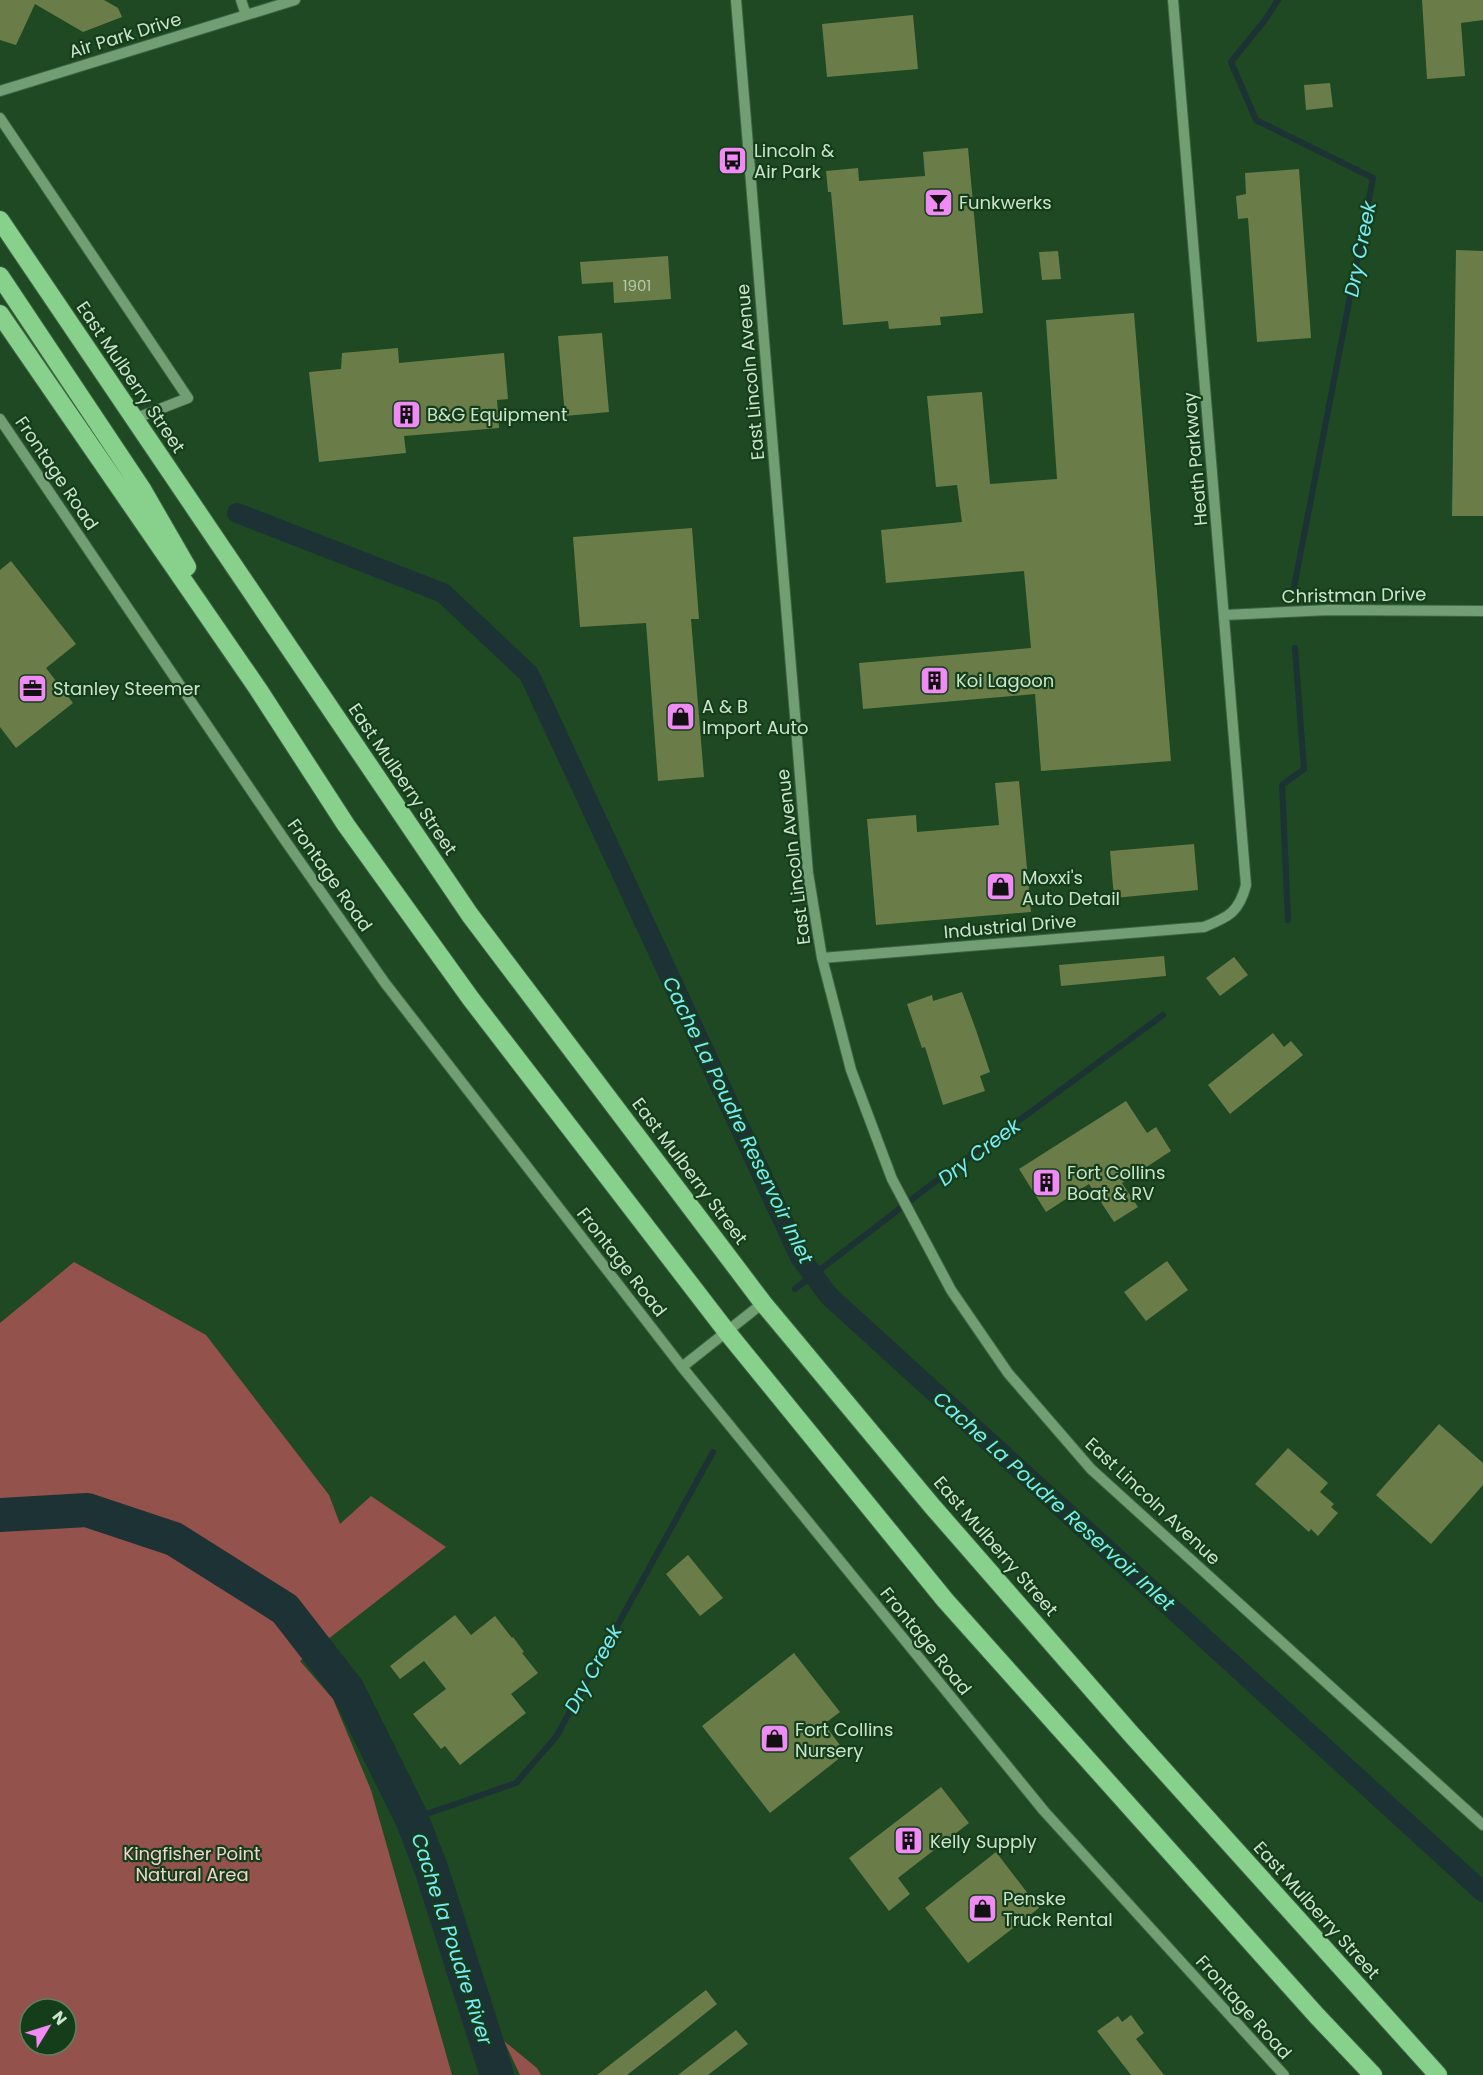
<svg xmlns="http://www.w3.org/2000/svg" width="1483" height="2075" font-family="Poppins,sans-serif">
<rect width="100%" height="100%" fill="#1f4923"/>
<path fill="#94524c" fill-rule="evenodd" d="M 74,1262 L 206,1335 L 329,1495 L 340,1524 L 371,1496 L 446,1547 L 300,1661 L 333,1699 L 371,1790 L 452,2075 L 0,2075 L 0,1323 ZM 30,2009 L 66,2009 L 66,2045 L 30,2045 Z
M 504,2041 L 537,2068 L 541,2075 L 520,2075 Z"/>
<g fill="none" stroke-linecap="round" stroke-linejoin="round">
<path stroke="#1c3235" stroke-width="6" d="M 1278,0 L 1265,20 L 1231,62 L 1256,120 L 1373,178 L 1294,587
M 1288,920 L 1282,785 L 1304,769 L 1295,648
M 795,1289 L 924,1190 L 1163,1015
M 412,1819 L 516,1783 L 556,1737 L 713,1452"/>
<path stroke="#1c3235" stroke-width="20" d="M 237,513 L 443,593 L 529,674 L 800,1257 L 829,1296 L 1483,1892"/>
<path stroke="#1c3235" stroke-width="34" d="M 0,1515 L 87,1510 L 174,1539 L 285,1609 L 348,1690 L 412,1819 L 432,1871 L 497,2075"/>
</g>
<path fill="#6a7d49" d="M 0,0 L 104,0 L 118,8 L 122,17 L 83,32 L 35,4 L 16,45 L 0,40 Z
M 1422,0 L 1483,0 L 1483,20 L 1461,23 L 1465,76 L 1427,79 Z
M 913,15 L 918,69 L 827,77 L 822,24 Z
M 1330,83 L 1333,107 L 1306,110 L 1304,85 Z
M 968,148 L 983,313 L 940,317 L 941,325 L 889,329 L 888,321 L 843,325 L 831,192 L 828,192 L 826,171 L 858,168 L 859,181 L 925,176 L 923,152 Z
M 1299,169 L 1311,338 L 1257,342 L 1248,218 L 1238,219 L 1236,196 L 1246,194 L 1245,173 Z
M 1456,250 L 1483,251 L 1483,516 L 1452,516 Z
M 1058,251 L 1061,279 L 1042,280 L 1039,252 Z
M 668,256 L 671,299 L 614,303 L 613,282 L 582,284 L 580,262 Z
M 1134,313 L 1171,761 L 1041,771 L 1035,694 L 863,709 L 859,663 L 1031,648 L 1024,571 L 886,583 L 881,530 L 962,522 L 957,485 L 936,487 L 927,396 L 982,392 L 990,484 L 1057,479 L 1046,320 Z
M 602,333 L 609,412 L 565,416 L 558,336 Z
M 398,348 L 399,363 L 504,353 L 508,399 L 497,400 L 499,428 L 404,436 L 406,453 L 319,462 L 309,372 L 341,369 L 342,353 Z
M 692,528 L 699,619 L 691,619 L 704,777 L 658,781 L 646,623 L 580,627 L 573,537 Z
M 11,561 L 76,644 L 46,668 L 73,703 L 16,748 L 0,727 L 0,570 Z
M 1019,781 L 1031,912 L 876,925 L 867,819 L 916,815 L 917,832 L 999,825 L 995,783 Z
M 1194,844 L 1198,890 L 1114,898 L 1110,851 Z
M 1164,956 L 1166,976 L 1061,986 L 1059,965 Z
M 1234,957 L 1248,975 L 1220,996 L 1206,978 Z
M 962,992 L 976,1030 L 990,1072 L 980,1076 L 985,1091 L 943,1105 L 925,1047 L 922,1048 L 907,1004 L 932,995 L 933,1001 Z
M 1273,1033 L 1284,1047 L 1291,1041 L 1303,1055 L 1230,1114 L 1208,1085 Z
M 1126,1101 L 1147,1133 L 1156,1127 L 1171,1151 L 1122,1183 L 1138,1207 L 1114,1222 L 1089,1184 L 1046,1212 L 1019,1169 Z
M 1167,1261 L 1188,1290 L 1146,1321 L 1124,1292 Z
M 1439,1424 L 1483,1463 L 1483,1485 L 1431,1544 L 1376,1495 Z
M 1288,1448 L 1328,1483 L 1320,1492 L 1334,1504 L 1331,1507 L 1338,1513 L 1318,1536 L 1311,1529 L 1309,1532 L 1255,1484 Z
M 688,1555 L 723,1598 L 700,1616 L 666,1574 Z
M 455,1615 L 471,1635 L 495,1616 L 512,1638 L 513,1637 L 524,1652 L 522,1653 L 538,1673 L 511,1694 L 526,1713 L 460,1765 L 445,1746 L 441,1749 L 413,1714 L 446,1689 L 424,1661 L 400,1679 L 390,1666 Z
M 794,1653 L 840,1712 L 824,1724 L 846,1753 L 770,1813 L 702,1726 Z
M 941,1787 L 969,1823 L 898,1878 L 910,1894 L 889,1911 L 849,1858 Z
M 996,1852 L 1039,1908 L 968,1963 L 925,1908 Z
M 706,1990 L 717,2004 L 667,2044 L 627,2075 L 597,2075 Z
M 1131,2015 L 1144,2033 L 1136,2039 L 1164,2075 L 1131,2075 L 1097,2031 L 1118,2016 L 1122,2022 Z
M 736,2030 L 748,2044 L 708,2075 L 678,2075 Z"/>
<g fill="none" stroke-linecap="round" stroke-linejoin="round">
<defs>
<path id="minor" d="M 241,0 L 246,15
M 736,0 L 808,873 L 822,958 L 851,1070 L 892,1179 L 951,1290 L 1008,1373 L 1091,1469 L 1483,1825
M 0,91 L 295,0
M 0,118 L 188,398 L 134,419
M 0,419 L 284,839 L 385,983 L 682,1367 L 1044,1811 L 1284,2075
M 1225,615 L 1329,610 L 1483,611
M 822,958 L 1204,927 C 1229,917 1239,912 1246,885 L 1173,0
M 682,1367 L 763,1303"/>
<path id="highway" d="M 0,220 L 470,915 L 763,1303 L 932,1506 L 1132,1735 L 1438,2075
M 0,276 L 142,489 L 187,567
M 0,314 L 258,689 L 346,825 L 471,999 L 727,1332 L 945,1600 L 1317,2016 L 1373,2075"/>
</defs>
<use href="#minor" stroke="#3f6444" stroke-width="12"/>
<use href="#highway" stroke="#3f6444" stroke-width="20"/>
<use href="#minor" stroke="#729e74" stroke-width="10"/>
<use href="#highway" stroke="#88d18c" stroke-width="18"/>
</g>
<defs>
<symbol id="bus-square" viewBox="-11 -11 22 22"><rect x="-9" y="-9" width="18" height="18" rx="4" fill="#f08bf5" stroke="#143e19"/><path d="M-5-6H5V4H4V6H2V4H-2V6H-4V4H-5ZM-3.5-4V0h7V-4ZM-3.5 1.2v1.5H-2V1.2ZM2 1.2v1.5H3.5V1.2Z" fill="#111"/></symbol>
<symbol id="bar-square" viewBox="-11 -11 22 22"><rect x="-9" y="-9" width="18" height="18" rx="4" fill="#f08bf5" stroke="#143e19"/><path d="M-6-5H6L.8 .8V4.5H3.5V6h-7V4.5H-.8V.8Z" fill="#111"/></symbol>
<symbol id="building-square" viewBox="-11 -11 22 22"><rect x="-9" y="-9" width="18" height="18" rx="4" fill="#f08bf5" stroke="#143e19"/><path d="M-4-6H4V6H1V3H-1V6H-4ZM-2.5-4.3h1.7v1.8h-1.7ZM.8-4.3h1.7v1.8H.8ZM-2.5-1h1.7V.8h-1.7ZM.8-1h1.7V.8H.8Z" fill="#111"/></symbol>
<symbol id="office-square" viewBox="-11 -11 22 22"><rect x="-9" y="-9" width="18" height="18" rx="4" fill="#f08bf5" stroke="#143e19"/><path d="M-6-3h4V-5.5h4V-3h4V5H-6ZM-1-4.5V-3h2v-1.5ZM-6 0V1H6V0Z" fill="#111"/></symbol>
<symbol id="shop-square" viewBox="-11 -11 22 22"><rect x="-9" y="-9" width="18" height="18" rx="4" fill="#f08bf5" stroke="#143e19"/><path d="M-5-2.5h2.3a2.7 3.5 0 0 1 5.4 0H5L5.5 6h-11ZM-1.5-2.5h3a1.5 2.3 0 0 0-3 0Z" fill="#111"/></symbol>
</defs>
<g fill-rule="evenodd">
<use href="#bus-square" x="716" y="144" width="33" height="33"/>
<use href="#bar-square" x="922" y="186" width="33" height="33"/>
<use href="#building-square" x="390" y="398" width="33" height="33"/>
<use href="#building-square" x="918" y="664" width="33" height="33"/>
<use href="#office-square" x="16" y="672" width="33" height="33"/>
<use href="#shop-square" x="664" y="700" width="33" height="33"/>
<use href="#shop-square" x="984" y="870" width="33" height="33"/>
<use href="#building-square" x="1030" y="1166" width="33" height="33"/>
<use href="#shop-square" x="758" y="1722" width="33" height="33"/>
<use href="#building-square" x="892" y="1824" width="33" height="33"/>
<use href="#shop-square" x="966" y="1892" width="33" height="33"/>
</g>
<g text-anchor="middle" dominant-baseline="central" stroke-width="4.5" stroke-linejoin="round" paint-order="stroke">
<g font-size="15" fill="#b4caac">
<text x="637" y="285">1901</text>
</g>
<g font-size="18" fill="#cce3cd" stroke="#143e19">
<text transform="translate(125 35) rotate(-17)">Air Park Drive</text>
<text transform="translate(750 372) rotate(-95)">East Lincoln Avenue</text>
<text transform="translate(131 377) rotate(56)">East Mulberry Street</text>
<text transform="translate(1195 459) rotate(-95)">Heath Parkway</text>
<text transform="translate(57 473) rotate(56)">Frontage Road</text>
<text transform="translate(1354 595) rotate(-1)">Christman Drive</text>
<text transform="translate(403 779) rotate(56)">East Mulberry Street</text>
<text transform="translate(793 857) rotate(-97)">East Lincoln Avenue</text>
<text transform="translate(330 875) rotate(55)">Frontage Road</text>
<text transform="translate(1010 926) rotate(-5)">Industrial Drive</text>
<text transform="translate(690 1171) rotate(53)">East Mulberry Street</text>
<text transform="translate(622 1262) rotate(52)">Frontage Road</text>
<text transform="translate(1153 1501) rotate(43)">East Lincoln Avenue</text>
<text transform="translate(996 1546) rotate(49)">East Mulberry Street</text>
<text transform="translate(926 1641) rotate(51)">Frontage Road</text>
<text transform="translate(1317 1910) rotate(48)">East Mulberry Street</text>
<text transform="translate(1244 2007) rotate(48)">Frontage Road</text>
</g>
<g font-size="18" fill="#cce3cd" stroke="#143e19" text-anchor="start">
<text x="754" y="150">Lincoln &amp;<tspan x="754" dy="21">Air Park</tspan></text>
<text x="959" y="202">Funkwerks</text>
<text x="427" y="414">B&amp;G Equipment</text>
<text x="956" y="680">Koi Lagoon</text>
<text x="53" y="688">Stanley Steemer</text>
<text x="702" y="706">A &amp; B<tspan x="702" dy="21">Import Auto</tspan></text>
<text x="1022" y="877">Moxxi's<tspan x="1022" dy="21">Auto Detail</tspan></text>
<text x="1067" y="1172">Fort Collins<tspan x="1067" dy="21">Boat &amp; RV</tspan></text>
<text x="795" y="1729">Fort Collins<tspan x="795" dy="21">Nursery</tspan></text>
<text x="930" y="1841">Kelly Supply</text>
<text x="1003" y="1898">Penske<tspan x="1003" dy="21">Truck Rental</tspan></text>
</g>
<g font-size="18" fill="#f2d3cf" stroke="#143e19">
<text x="192" y="1853">Kingfisher Point<tspan x="192" dy="21">Natural Area</tspan></text>
</g>
<g font-size="20" font-style="italic" fill="#7aecf9" stroke="#143e19">
<text transform="translate(1360 249) rotate(-79)">Dry Creek</text>
<text transform="translate(738 1120) rotate(64)">Cache La Poudre Reservoir Inlet</text>
<text transform="translate(979 1152) rotate(-37)">Dry Creek</text>
<text transform="translate(1054 1501) rotate(42)">Cache La Poudre Reservoir Inlet</text>
<text transform="translate(593 1669) rotate(-61)">Dry Creek</text>
<text transform="translate(452 1939) rotate(72)">Cache la Poudre River</text>
</g>
</g>
<g transform="translate(48 2027) rotate(52)"><circle r="28" fill="#143e19" stroke="#5e8061" stroke-width="1.5"/>
<path d="M0-4.5L10 22L0 15L-10 22Z" fill="#f08bf5"/>
<text y="-9" font-size="16" font-weight="bold" text-anchor="middle" fill="#cce3cd">N</text>
</g>
</svg>
